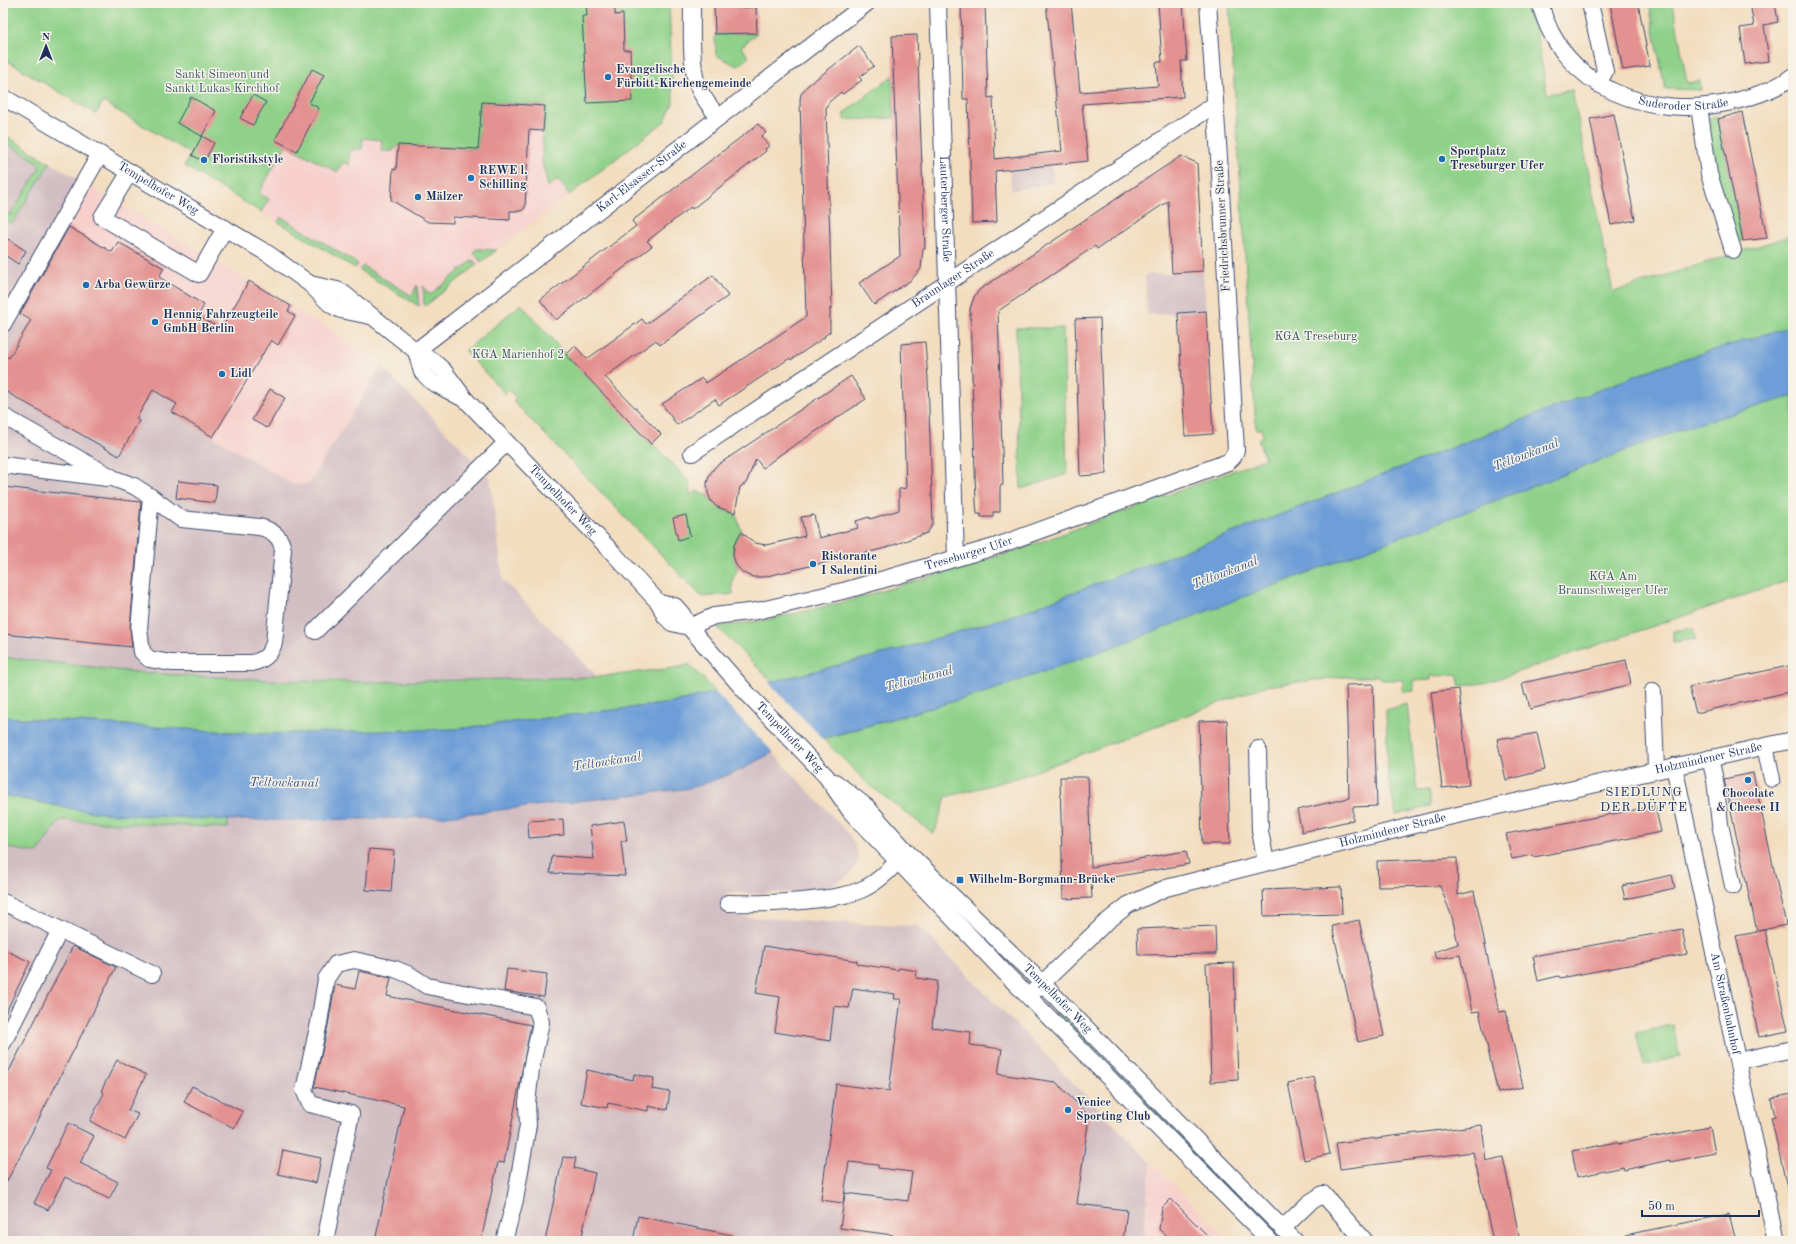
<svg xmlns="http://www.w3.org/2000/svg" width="1796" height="1244" font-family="'Old Standard TT',serif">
<rect width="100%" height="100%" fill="#f7f3e8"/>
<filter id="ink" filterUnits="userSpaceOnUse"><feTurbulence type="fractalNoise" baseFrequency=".025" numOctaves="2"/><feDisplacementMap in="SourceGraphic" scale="8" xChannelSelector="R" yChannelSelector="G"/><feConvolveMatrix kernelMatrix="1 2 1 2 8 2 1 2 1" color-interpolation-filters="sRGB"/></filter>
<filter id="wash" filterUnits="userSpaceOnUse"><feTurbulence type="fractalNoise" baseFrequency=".012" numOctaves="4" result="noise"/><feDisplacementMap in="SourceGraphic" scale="16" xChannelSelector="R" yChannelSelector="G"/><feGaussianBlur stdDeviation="0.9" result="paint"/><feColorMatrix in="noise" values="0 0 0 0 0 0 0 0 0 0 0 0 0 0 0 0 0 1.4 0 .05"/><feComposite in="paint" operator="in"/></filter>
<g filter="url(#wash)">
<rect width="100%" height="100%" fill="#f3ddbf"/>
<path fill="#f7d0cc" d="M 554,54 L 558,179 L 569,195 L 422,308 L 243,201 L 275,140 L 353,134 L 480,75 Z
M 89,186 L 327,328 L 351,343 L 381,366 L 309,484 L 293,485 L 172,412 L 177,404 L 17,312 Z
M 1151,1162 L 1229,1241 L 1143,1241 Z"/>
<path fill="#d2bec3" d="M 3,134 L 89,186 L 17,312 L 177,404 L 172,412 L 293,485 L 309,484 L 381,366 L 490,477 L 503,580 L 598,677 L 681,667 L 689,664 L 848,833 L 855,845 L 858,856 L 857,865 L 849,875 L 836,883 L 813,891 L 753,894 L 727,892 L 730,916 L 880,925 L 919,926 L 1151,1162 L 1143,1241 L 3,1241 Z
M 1050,152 L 1054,183 L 1012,190 L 1007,157 Z
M 1203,271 L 1206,311 L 1147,315 L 1145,275 Z"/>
<path fill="#8fd189" stroke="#558074" d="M 3,3 L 669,3 L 673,103 L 665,121 L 569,195 L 558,179 L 548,187 L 542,161 L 544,106 L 482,102 L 478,149 L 398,145 L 393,151 L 381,151 L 382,140 L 363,138 L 362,149 L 350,150 L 349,165 L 343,162 L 337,172 L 286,145 L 259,193 L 269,199 L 261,212 L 184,166 L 191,154 L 103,102 L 96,114 L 3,58 Z
M 738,3 L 760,3 L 756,7 L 738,8 Z
M 1229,3 L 1531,3 L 1547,94 L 1572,90 L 1613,292 L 1793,235 L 1793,326 L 1663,365 L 1282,514 L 1014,615 L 898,650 L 772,682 L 717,627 L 766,620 L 845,602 L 1016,551 L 1265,459 L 1258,439 L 1263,437 L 1261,428 L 1256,430 Z
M 1649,3 L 1673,3 L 1687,83 L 1700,81 L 1701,90 L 1665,89 Z
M 757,33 L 741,47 L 749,57 L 737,66 L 716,55 L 715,34 Z
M 892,76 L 894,118 L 844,120 L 844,113 Z
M 1718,117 L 1738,218 L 1739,218 L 1741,225 L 1739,226 L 1743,241 L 1734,244 L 1715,173 L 1705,118 Z
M 3,134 L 50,163 L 12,224 L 3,219 L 3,216 L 11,214 L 39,169 L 39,165 L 36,161 L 3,141 Z
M 281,217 L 358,264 L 355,268 L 278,222 Z
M 477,249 L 497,250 L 481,262 L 473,252 Z
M 473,260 L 477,265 L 425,306 L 424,304 L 423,286 L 430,295 Z
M 363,266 L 412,296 L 417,285 L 419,306 L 359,270 Z
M 521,304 L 566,355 L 689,481 L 690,495 L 698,491 L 702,494 L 708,495 C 713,506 723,512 735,512 L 742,532 C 732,542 730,555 738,568 L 732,581 L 733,594 L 702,597 L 513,401 L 516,398 L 509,390 L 505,394 L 465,351 Z
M 1016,328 L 1063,328 L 1067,474 L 1021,489 Z
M 1793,396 L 1793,579 L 1485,683 L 1460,686 L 1457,675 L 1431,676 L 1431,680 L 1413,681 L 1414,691 L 1403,692 L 1403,680 L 1383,680 L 1374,674 L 1374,677 L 1343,677 L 1265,686 L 1020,777 L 946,797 L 934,834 L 868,784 L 823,739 L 990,691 L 1134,639 L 1690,426 Z
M 1693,628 L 1696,639 L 1673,642 L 1673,631 Z
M 3,657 L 144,673 L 290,681 L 376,682 L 598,677 L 681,667 L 689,664 L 716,692 L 671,703 L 455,729 L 386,732 L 259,734 L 3,717 Z
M 1407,704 L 1417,791 L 1429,790 L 1431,806 L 1396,815 L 1388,778 L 1386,710 Z
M 3,795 L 74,809 L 102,813 L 228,820 L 228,828 L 60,820 L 37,853 L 3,847 Z
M 1057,1009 L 1277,1232 L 1271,1237 L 1053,1013 Z
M 1673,1025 L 1680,1057 L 1643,1065 L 1636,1033 Z"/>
<path fill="#6d9ed7" stroke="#44669a" d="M 1793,326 L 1793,396 L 1690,426 L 1134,639 L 990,691 L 771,753 L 743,769 L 701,785 L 684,789 L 437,817 L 316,820 L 228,820 L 102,813 L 74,809 L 3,795 L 3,717 L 259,734 L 455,729 L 671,703 L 716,692 L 772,682 L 898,650 L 1014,615 L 1282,514 L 1663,365 Z"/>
<path fill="#f3ddbf" d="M 767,681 L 825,741 L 775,754 L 714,691 Z"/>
<g id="blocks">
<path fill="#e49291" d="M 586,3 L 615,3 L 615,15 L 623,14 L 624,50 L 630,50 L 632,101 L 587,103 L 582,16 L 587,16 Z
M 714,3 L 738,3 L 738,8 L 756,7 L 757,33 L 715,34 Z
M 961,3 L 985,3 L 988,98 L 993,97 L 995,159 L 1062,151 L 1046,3 L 1071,3 L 1080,92 L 1158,86 L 1156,62 L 1162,62 L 1158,3 L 1183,3 L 1187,61 L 1181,61 L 1183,97 L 1082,104 L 1088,161 L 995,171 L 997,222 L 972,223 L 968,99 L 963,99 Z
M 1610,3 L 1638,3 L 1650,66 L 1623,70 Z
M 1750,3 L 1775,3 L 1778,22 L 1764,25 L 1769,61 L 1745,64 L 1740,28 L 1754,26 Z
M 917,35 L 925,249 L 923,249 L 921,269 L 911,280 L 874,305 L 859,283 L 900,256 L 892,36 Z
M 859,46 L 874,66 L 859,77 L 862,80 L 843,94 L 841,92 L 829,102 L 826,108 L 832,308 L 830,308 L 830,332 L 824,336 L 825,337 L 791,360 L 790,358 L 719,405 L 715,399 L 677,425 L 662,404 L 702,378 L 706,383 L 806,317 L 800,100 L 801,94 L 807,86 Z
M 312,69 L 324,75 L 309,103 L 319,108 L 297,151 L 275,140 Z
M 253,95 L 266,102 L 253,125 L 240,118 Z
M 191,97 L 216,111 L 202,136 L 177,123 Z
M 482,102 L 545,106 L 543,131 L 529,130 L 525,208 L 521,211 L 510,211 L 510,220 L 453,217 L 453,223 L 428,222 L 391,200 L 393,169 L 396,170 L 398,145 L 478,149 Z
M 1742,112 L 1767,238 L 1743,241 L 1718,119 Z
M 1614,114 L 1635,220 L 1611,225 L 1590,119 Z
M 758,124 L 766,133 L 761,136 L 769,146 L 765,149 L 766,151 L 692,209 L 691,207 L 647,241 L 652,246 L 556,320 L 540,300 L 636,226 L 632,221 Z
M 202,136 L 214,143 L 204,162 L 192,155 Z
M 1181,156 L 1197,163 L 1203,271 L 1172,273 L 1168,201 L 1097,249 L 1095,246 L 998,311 L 1003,485 L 1000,486 L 1000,512 L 993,512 L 993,517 L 981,517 L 981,514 L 977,514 L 976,503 L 970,309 L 974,297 L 979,290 Z
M 69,227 L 112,252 L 118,242 L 164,268 L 159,277 L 204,305 L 198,316 L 221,329 L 249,281 L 291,306 L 288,311 L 295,316 L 291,323 L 278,345 L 271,340 L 213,437 L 172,412 L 177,404 L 153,390 L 136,419 L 139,421 L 119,456 L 3,390 L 3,354 L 9,358 L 31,320 L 20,314 Z
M 8,239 L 26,251 L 18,264 L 3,254 L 3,246 Z
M 713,275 L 728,296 L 660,345 L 656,340 L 605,377 L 661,434 L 651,444 L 566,355 L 575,346 L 587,359 L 642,319 L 646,324 Z
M 1206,311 L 1213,434 L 1185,436 L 1178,313 Z
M 1100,318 L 1106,474 L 1080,476 L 1075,319 Z
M 925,342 L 928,379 L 933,524 L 927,533 L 882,549 L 763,577 L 753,577 L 743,573 L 736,565 L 733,555 L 734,545 L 741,532 L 755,543 L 766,545 L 805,536 L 801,517 L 814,515 L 819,538 L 858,528 L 856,521 L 869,517 L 870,519 L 899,510 L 899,489 L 906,488 L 901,344 Z
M 851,376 L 866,399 L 781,454 L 763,468 L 756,459 L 746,483 L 740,487 L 735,513 L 717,507 L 711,501 L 708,493 L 707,483 L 710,474 L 716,466 Z
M 270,389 L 285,398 L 267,428 L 252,420 Z
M 178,481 L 217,485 L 215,503 L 176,498 Z
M 3,487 L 141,502 L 130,628 L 132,647 L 3,634 Z
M 686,515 L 690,536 L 678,540 L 673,518 Z
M 1626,660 L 1631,684 L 1530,709 L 1527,695 L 1525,696 L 1522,683 Z
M 1793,665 L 1793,691 L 1696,713 L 1689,687 Z
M 1373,684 L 1377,806 L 1353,807 L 1353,820 L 1302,832 L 1297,810 L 1349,798 L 1346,685 Z
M 1459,689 L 1469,785 L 1442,788 L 1431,692 Z
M 1227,720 L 1230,844 L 1202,844 L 1199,721 Z
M 1537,733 L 1545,770 L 1506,780 L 1497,739 L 1510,737 L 1511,738 Z
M 1753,773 L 1786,925 L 1758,931 L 1765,930 L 1788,1031 L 1759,1037 L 1736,936 L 1757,932 L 1724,779 Z
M 1060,777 L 1088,777 L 1091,867 L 1186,851 L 1189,864 L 1091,881 L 1092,898 L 1063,899 Z
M 1655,806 L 1661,832 L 1534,857 L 1533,855 L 1512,859 L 1506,834 Z
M 563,819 L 564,835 L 529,838 L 528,821 Z
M 624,821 L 627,841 L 621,841 L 625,876 L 550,873 L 552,856 L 594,859 L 590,826 Z
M 369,849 L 394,851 L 391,892 L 366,890 Z
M 1457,858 L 1458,895 L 1474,891 L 1499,1012 L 1506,1011 L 1523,1087 L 1498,1093 L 1479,1011 L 1472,1012 L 1460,955 L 1436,959 L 1434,952 L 1458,944 L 1452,917 L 1440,886 L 1378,887 L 1377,861 Z
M 1672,875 L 1675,888 L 1625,899 L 1622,886 Z
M 1341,887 L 1342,914 L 1264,916 L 1263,890 Z
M 1359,920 L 1384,1036 L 1358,1042 L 1332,926 Z
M 1215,926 L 1216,954 L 1138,955 L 1137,929 Z
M 1682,929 L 1687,954 L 1560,978 L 1559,976 L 1538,981 L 1533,956 Z
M 73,946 L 116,967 L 3,1189 L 3,1083 Z
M 764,946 L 857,961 L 857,964 L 898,970 L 899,968 L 917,971 L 916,978 L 937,981 L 932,1027 L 971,1032 L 970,1045 L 1002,1049 L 998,1074 L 1056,1082 L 1089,1116 L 1077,1204 L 1127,1210 L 1123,1241 L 892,1241 L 893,1235 L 840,1228 L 845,1193 L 908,1201 L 912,1172 L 878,1168 L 878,1165 L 849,1162 L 843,1203 L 821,1200 L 836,1084 L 889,1091 L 901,999 L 894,999 L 895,994 L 853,988 L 849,1008 L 834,1006 L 830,1041 L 775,1032 L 780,997 L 756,993 Z
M 3,949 L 30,962 L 3,1018 Z
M 1234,963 L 1238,1080 L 1211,1082 L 1208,983 L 1207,984 L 1206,964 Z
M 507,969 L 547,974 L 544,997 L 504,991 Z
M 359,971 L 391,978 L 387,996 L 531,1025 L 504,1163 L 498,1162 L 481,1241 L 375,1241 L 404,1106 L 314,1087 L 328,1025 L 335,985 L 355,989 Z
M 117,1060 L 146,1075 L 128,1110 L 138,1114 L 125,1140 L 90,1121 L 104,1093 L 101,1091 Z
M 587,1070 L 633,1080 L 634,1074 L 654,1078 L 652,1089 L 670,1092 L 667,1110 L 648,1106 L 648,1111 L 608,1103 L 607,1108 L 581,1103 Z
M 1314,1077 L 1330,1154 L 1304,1160 L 1288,1083 Z
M 192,1086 L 243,1112 L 234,1128 L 184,1102 Z
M 1793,1094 L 1793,1192 L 1788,1192 L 1771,1117 L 1775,1116 L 1771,1098 Z
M 68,1123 L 94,1136 L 80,1163 L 118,1182 L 109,1199 L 65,1177 L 48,1210 L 34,1203 L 51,1170 L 46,1168 Z
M 1482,1125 L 1486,1161 L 1503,1157 L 1520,1241 L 1493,1241 L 1473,1152 L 1340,1169 L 1336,1143 Z
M 1710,1127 L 1715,1153 L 1670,1162 L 1670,1160 L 1624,1170 L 1623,1167 L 1577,1177 L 1572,1151 L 1617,1142 L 1618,1144 Z
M 283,1150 L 321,1158 L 316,1183 L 278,1174 Z
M 563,1157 L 576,1158 L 574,1168 L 595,1173 L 581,1241 L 545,1241 Z
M 1171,1199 L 1213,1241 L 1171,1241 L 1159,1229 L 1162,1208 Z
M 1729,1214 L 1735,1237 L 1717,1241 L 1626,1241 L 1625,1235 Z
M 638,1216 L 732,1235 L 732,1241 L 633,1241 Z"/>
</g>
</g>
<g filter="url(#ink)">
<use href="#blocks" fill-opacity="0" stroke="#3b496d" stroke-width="1"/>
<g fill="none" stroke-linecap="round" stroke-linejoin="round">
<defs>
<g id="minor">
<path d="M 692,3 C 692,24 690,69 698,86 C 702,98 711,107 718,117"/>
<path id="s1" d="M 938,3 L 956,558"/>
<path id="s2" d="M 1540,3 C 1562,90 1651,120 1732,102 C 1753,97 1776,90 1793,76"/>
<path d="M 1590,3 L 1605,71 L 1598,84"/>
<path id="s3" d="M 3,97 L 270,255 L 310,284 L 329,303 L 335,307 L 341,310 L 370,316"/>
<path d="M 1699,107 L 1709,174 L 1733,250"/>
<path d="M 130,172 L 102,217 L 199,274 L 225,228"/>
<path id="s4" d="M 310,284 L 337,290 L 343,293 L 416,351 L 433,361 L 444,371 L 465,399 L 615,555 L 659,603 L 665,616 L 672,623 L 689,627"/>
<path d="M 3,324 L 100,154"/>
<path id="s5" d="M 416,351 L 867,3"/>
<path d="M 416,351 L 422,372 L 432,382 L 462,398"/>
<path d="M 3,416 L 115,479 L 134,486 L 151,497"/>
<path id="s6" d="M 692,453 L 1214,105"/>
<path d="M 3,465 L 107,478"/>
<path d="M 151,497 L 181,519 L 259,527 C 272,530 281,536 283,550 L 274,643 C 270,655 264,660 252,663 L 171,663 L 149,659 L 142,652 L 139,629 Z"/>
<path id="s7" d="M 659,603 L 675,606 L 682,614 L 689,627 L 745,691 L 826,776 L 851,812 L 863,825 L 1009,977 L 1270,1241"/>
<path id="s8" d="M 689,627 L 714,616 L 757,611 L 847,590 L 994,547 L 1228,462 L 1233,457 L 1236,450 L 1219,157 L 1208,3"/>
<path d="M 315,631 L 506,443"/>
<path d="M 1653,691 L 1656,769"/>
<path d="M 1765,746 L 1772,779"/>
<path d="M 1258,749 L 1260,831 L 1266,862"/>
<path d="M 1710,758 L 1715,780 L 1720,824 L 1733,886"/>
<path id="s9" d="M 1674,766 L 1776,1241"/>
<path id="s10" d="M 835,782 L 867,807 L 907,852 L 1042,983 L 1295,1241"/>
<path d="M 3,902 L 152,974"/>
<path d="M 728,903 C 759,904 789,903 820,899 C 835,897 851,895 865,888 C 880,881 893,866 905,854"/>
<path id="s11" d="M 1029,996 L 1104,924 L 1128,905 L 1166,888 L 1435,820 L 1793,740"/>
<path d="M 3,1043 L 60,930"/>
<path d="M 1738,1061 L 1793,1049"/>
<path d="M 1283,1228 L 1309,1203 L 1323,1194 L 1365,1241"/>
<path d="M 325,1241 L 351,1114 L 310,1104 L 304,1090 L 319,1023 L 326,979 L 336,964 L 354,960 L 395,969 L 410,975 L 427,986 L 536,1007 L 541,1022 L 531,1069 L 527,1103 L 528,1125 L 515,1200 L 504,1241"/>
</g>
</defs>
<use href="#minor" stroke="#3b496d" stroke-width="18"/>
<use href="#minor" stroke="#fff" stroke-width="16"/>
</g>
</g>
<g fill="#1f6fb2" stroke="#f7f3e8" stroke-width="1.5">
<circle cx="608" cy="77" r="4"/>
<circle cx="1442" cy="159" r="4"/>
<circle cx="204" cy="160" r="4"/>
<circle cx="471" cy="178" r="4"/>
<circle cx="418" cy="197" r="4"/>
<circle cx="86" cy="285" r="4"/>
<circle cx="155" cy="322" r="4"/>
<circle cx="222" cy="374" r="4"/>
<circle cx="813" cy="564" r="4"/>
<circle cx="1748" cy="780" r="4"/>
<rect x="956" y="876" width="8" height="8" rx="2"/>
<circle cx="1068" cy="1110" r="4"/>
</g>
<g text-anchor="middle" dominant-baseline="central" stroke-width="3" stroke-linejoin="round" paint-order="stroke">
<g font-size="12" font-weight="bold" fill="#1b2f5e" stroke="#f7f3e8" text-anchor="start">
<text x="616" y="70">Evangelische<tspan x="616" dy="14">Fürbitt-Kirchengemeinde</tspan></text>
<text x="1450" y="152">Sportplatz<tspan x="1450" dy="14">Treseburger Ufer</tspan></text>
<text x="212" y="160">Floristikstyle</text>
<text x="479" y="171">REWE l.<tspan x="479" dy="14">Schilling</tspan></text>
<text x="426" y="197">Mälzer</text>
<text x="94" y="285">Arba Gewürze</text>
<text x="163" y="315">Hennig Fahrzeugteile<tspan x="163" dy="14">GmbH Berlin</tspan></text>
<text x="230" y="374">Lidl</text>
<text x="821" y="557">Ristorante<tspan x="821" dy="14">I Salentini</tspan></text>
<text x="1748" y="794" text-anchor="middle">Chocolate<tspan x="1748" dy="14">&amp; Cheese II</tspan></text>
<text x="968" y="880">Wilhelm-Borgmann-Brücke</text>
<text x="1076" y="1103">Venice<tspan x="1076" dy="14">Sporting Club</tspan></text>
</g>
<g font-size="12" fill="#385869" stroke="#f7f3e8">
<text x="222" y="75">Sankt Simeon und<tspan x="222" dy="14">Sankt Lukas Kirchhof</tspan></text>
<text x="1316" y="337">KGA Treseburg</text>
<text x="518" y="355">KGA Marienhof 2</text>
<text x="1613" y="577">KGA Am<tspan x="1613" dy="14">Braunschweiger Ufer</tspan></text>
</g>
<g font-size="12" fill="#1b2f5e" stroke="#f7f3e8">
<text stroke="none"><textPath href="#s2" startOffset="191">Suderoder Straße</textPath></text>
<text stroke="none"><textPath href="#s5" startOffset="285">Karl-Elsasser-Straße</textPath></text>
<text stroke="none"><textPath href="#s3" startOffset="180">Tempelhofer Weg</textPath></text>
<text stroke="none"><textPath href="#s1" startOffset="206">Lauterberger Straße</textPath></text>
<text transform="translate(1223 226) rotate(-93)">Friedrichsbrunner Straße</text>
<text stroke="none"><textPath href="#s6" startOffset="314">Braunlager Straße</textPath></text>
<text stroke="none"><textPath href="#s4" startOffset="338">Tempelhofer Weg</textPath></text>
<text stroke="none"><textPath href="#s8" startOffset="290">Treseburger Ufer</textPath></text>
<text stroke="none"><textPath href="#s7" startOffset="191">Tempelhofer Weg</textPath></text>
<text stroke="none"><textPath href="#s11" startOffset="734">Holzmindener Straße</textPath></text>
<text stroke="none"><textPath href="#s11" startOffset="410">Holzmindener Straße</textPath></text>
<text stroke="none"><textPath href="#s10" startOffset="311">Tempelhofer Weg</textPath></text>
<text stroke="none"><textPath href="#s9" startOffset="243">Am Straßenbahnhof</textPath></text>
</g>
<g font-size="13" font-style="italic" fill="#385688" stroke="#f7f3e8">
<text transform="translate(1526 455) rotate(-21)">Teltowkanal</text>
<text transform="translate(1225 573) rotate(-21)">Teltowkanal</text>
<text transform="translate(919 679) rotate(-15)">Teltowkanal</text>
<text transform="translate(607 762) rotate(-9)">Teltowkanal</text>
<text transform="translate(284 783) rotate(1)">Teltowkanal</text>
</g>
<g font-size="13" letter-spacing="1" fill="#1b2f5e" stroke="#f7f3e8">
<text x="1644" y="792">SIEDLUNG<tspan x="1644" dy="15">DER DÜFTE</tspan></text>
</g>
</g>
<rect width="1796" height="1244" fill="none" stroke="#f7f3e8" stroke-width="16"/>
<g transform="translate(46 46)" stroke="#f7f3e8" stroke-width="3" paint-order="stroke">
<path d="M0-3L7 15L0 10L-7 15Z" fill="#1b2f5e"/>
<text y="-6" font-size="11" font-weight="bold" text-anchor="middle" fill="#1b2f5e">N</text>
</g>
<path d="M1642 1210v6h117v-6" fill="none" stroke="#1b2f5e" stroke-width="2"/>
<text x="1648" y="1210" font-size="12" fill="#1b2f5e" stroke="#f7f3e8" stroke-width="3" paint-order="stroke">50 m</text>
</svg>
